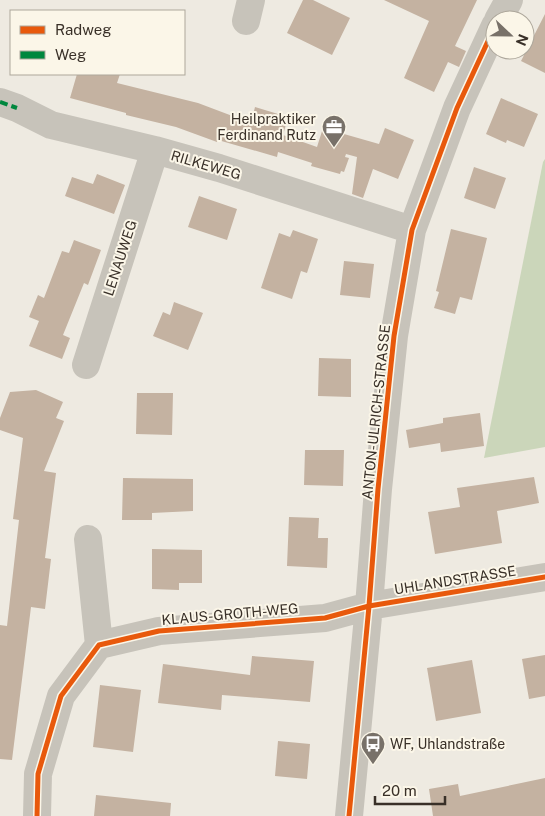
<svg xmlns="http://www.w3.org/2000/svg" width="545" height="816" font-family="'Public Sans',sans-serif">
<rect width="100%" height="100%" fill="#eeeae1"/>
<path fill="#cbd6ba" d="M 545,159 L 545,447 L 484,458 L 543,162 Z"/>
<path fill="#c4b2a1" d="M 303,0 L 313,0 L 350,18 L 332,55 L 287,33 Z
M 384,0 L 477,0 L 455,46 L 466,51 L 459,67 L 448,62 L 434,92 L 404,78 L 429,21 Z
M 545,14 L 545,73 L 521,61 Z
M 77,74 L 120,74 L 117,83 L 198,103 L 251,123 L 255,107 L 288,117 L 283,135 L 317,147 L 323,128 L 379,144 L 385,128 L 414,140 L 398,179 L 373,169 L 363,198 L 352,194 L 357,157 L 346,154 L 345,157 L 349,158 L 344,172 L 341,171 L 340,174 L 311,166 L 312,163 L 278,152 L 277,157 L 218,140 L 217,142 L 176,127 L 126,115 L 126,113 L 70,98 Z
M 501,98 L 538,114 L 524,147 L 507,140 L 506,143 L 486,134 Z
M 474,167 L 506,178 L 495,209 L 464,198 Z
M 97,174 L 125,185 L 114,214 L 65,196 L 72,177 L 93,184 Z
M 199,196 L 237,209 L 227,240 L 188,227 Z
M 451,229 L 487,238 L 472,300 L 460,297 L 455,314 L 434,308 L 439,292 L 436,291 Z
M 293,230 L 318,239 L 307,273 L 301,271 L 292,299 L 261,288 L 279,233 L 290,237 Z
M 74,240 L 101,250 L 88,285 L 84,283 L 63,335 L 70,338 L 62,359 L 29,346 L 39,321 L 29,317 L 38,295 L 44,298 L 62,251 L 69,253 Z
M 344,261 L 374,264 L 370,298 L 340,295 Z
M 174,302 L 203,313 L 188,350 L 153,336 L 163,312 L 170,315 Z
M 319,358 L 351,359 L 351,397 L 318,396 Z
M 36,390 L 63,402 L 56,418 L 64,421 L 44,471 L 56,473 L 45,558 L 51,559 L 45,609 L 31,607 L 12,760 L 0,759 L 0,625 L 7,626 L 19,520 L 13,519 L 23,438 L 0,430 L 0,418 L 10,392 Z
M 137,393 L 173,393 L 172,435 L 136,434 Z
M 480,413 L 484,446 L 441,452 L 440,443 L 409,448 L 406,430 L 443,423 L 443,418 Z
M 305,450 L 344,450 L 343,486 L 304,485 Z
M 534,477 L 539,503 L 497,511 L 502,543 L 435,554 L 428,512 L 460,507 L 457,488 Z
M 123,478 L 193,479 L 193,511 L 152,513 L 152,520 L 122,520 Z
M 289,517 L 319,518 L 318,538 L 328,538 L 327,568 L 287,566 Z
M 152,549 L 202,550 L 202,583 L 179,583 L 179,590 L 152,589 Z
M 545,655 L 545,696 L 529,699 L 522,659 Z
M 252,656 L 314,661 L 310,702 L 222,695 L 221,710 L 158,703 L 163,664 L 250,675 Z
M 472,660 L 481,713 L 436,721 L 427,668 Z
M 100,685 L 141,690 L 133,752 L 93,747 Z
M 278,741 L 310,744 L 307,779 L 275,776 Z
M 545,778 L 545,816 L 433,816 L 429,789 L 458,784 L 460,796 Z
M 96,795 L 171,803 L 170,816 L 94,816 Z"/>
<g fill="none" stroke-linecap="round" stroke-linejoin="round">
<path stroke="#c7c3ba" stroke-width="28" d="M 498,20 L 509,0
M 246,21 L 251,0
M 0,102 L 17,108 L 51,125 L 155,150 L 219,168 L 412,230
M 86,365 L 155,150
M 88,539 L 99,645
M 37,816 L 38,774 L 61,696 L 99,645 L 159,631 L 325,618 L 369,606 L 545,577
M 349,816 L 369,606 L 378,489 L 394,336 L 412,230 L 457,108 L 495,26"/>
<path stroke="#00873e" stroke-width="4" stroke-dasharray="8 4" stroke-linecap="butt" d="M 0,102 L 17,108"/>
<defs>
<path id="cycleway" d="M 37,816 L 38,774 L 61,696 L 99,645 L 159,631 L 325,618 L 369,606 L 545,577
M 349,816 L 369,606 L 378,489 L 394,336 L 412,230 L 457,108 L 495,26"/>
</defs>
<use href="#cycleway" stroke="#fbf6e8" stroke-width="8"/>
<use href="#cycleway" stroke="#e8590c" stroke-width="5"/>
</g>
<defs>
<symbol id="office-pin" viewBox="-11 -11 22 30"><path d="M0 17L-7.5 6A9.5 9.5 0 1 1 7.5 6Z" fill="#787169" stroke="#fbf6e8"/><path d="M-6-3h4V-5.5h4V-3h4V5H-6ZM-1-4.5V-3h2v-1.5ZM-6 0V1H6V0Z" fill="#fff"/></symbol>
<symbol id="bus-pin" viewBox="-11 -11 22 30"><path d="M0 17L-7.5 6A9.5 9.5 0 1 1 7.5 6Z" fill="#787169" stroke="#fbf6e8"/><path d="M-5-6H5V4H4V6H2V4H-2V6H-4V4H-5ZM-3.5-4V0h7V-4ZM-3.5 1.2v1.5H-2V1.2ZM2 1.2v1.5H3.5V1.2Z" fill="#fff"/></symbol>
</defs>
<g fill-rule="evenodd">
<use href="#office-pin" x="320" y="113" width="28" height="38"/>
<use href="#bus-pin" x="359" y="730" width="28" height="38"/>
</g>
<g text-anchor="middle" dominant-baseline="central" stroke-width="4" stroke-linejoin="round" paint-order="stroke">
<g font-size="14" fill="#393028" stroke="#fbf6e8" text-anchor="end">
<text x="316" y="119">Heilpraktiker<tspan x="316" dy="16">Ferdinand Rutz</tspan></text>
<text x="390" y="744" text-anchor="start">WF, Uhlandstraße</text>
</g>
<g font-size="14" fill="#393028" stroke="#fbf6e8">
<text transform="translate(206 165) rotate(16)">RILKEWEG</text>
<text transform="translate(120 258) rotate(-72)">LENAUWEG</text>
<text transform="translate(376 412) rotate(-84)">ANTON-ULRICH-STRASSE</text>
<text transform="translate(455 580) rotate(-9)">UHLANDSTRASSE</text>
<text transform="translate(230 614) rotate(-5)">KLAUS-GROTH-WEG</text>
</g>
</g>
<rect x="10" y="10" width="175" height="65" fill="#fbf6e8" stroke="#ada79b"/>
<rect x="20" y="26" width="25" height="8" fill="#e8590c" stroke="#ada79b"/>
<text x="55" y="35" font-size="15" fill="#393028">Radweg</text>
<rect x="20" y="51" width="25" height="8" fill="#00873e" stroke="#ada79b"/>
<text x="55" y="60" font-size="15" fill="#393028">Weg</text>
<g transform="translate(510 35) rotate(112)"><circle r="24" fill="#fbf6e8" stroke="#ada79b"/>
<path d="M0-4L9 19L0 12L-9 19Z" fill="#787169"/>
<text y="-8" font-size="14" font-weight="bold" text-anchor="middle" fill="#393028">N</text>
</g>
<path d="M375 796v8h70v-8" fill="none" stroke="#393028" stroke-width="2.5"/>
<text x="382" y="796" font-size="15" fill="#393028" stroke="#fbf6e8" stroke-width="4" paint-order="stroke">20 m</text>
</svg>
